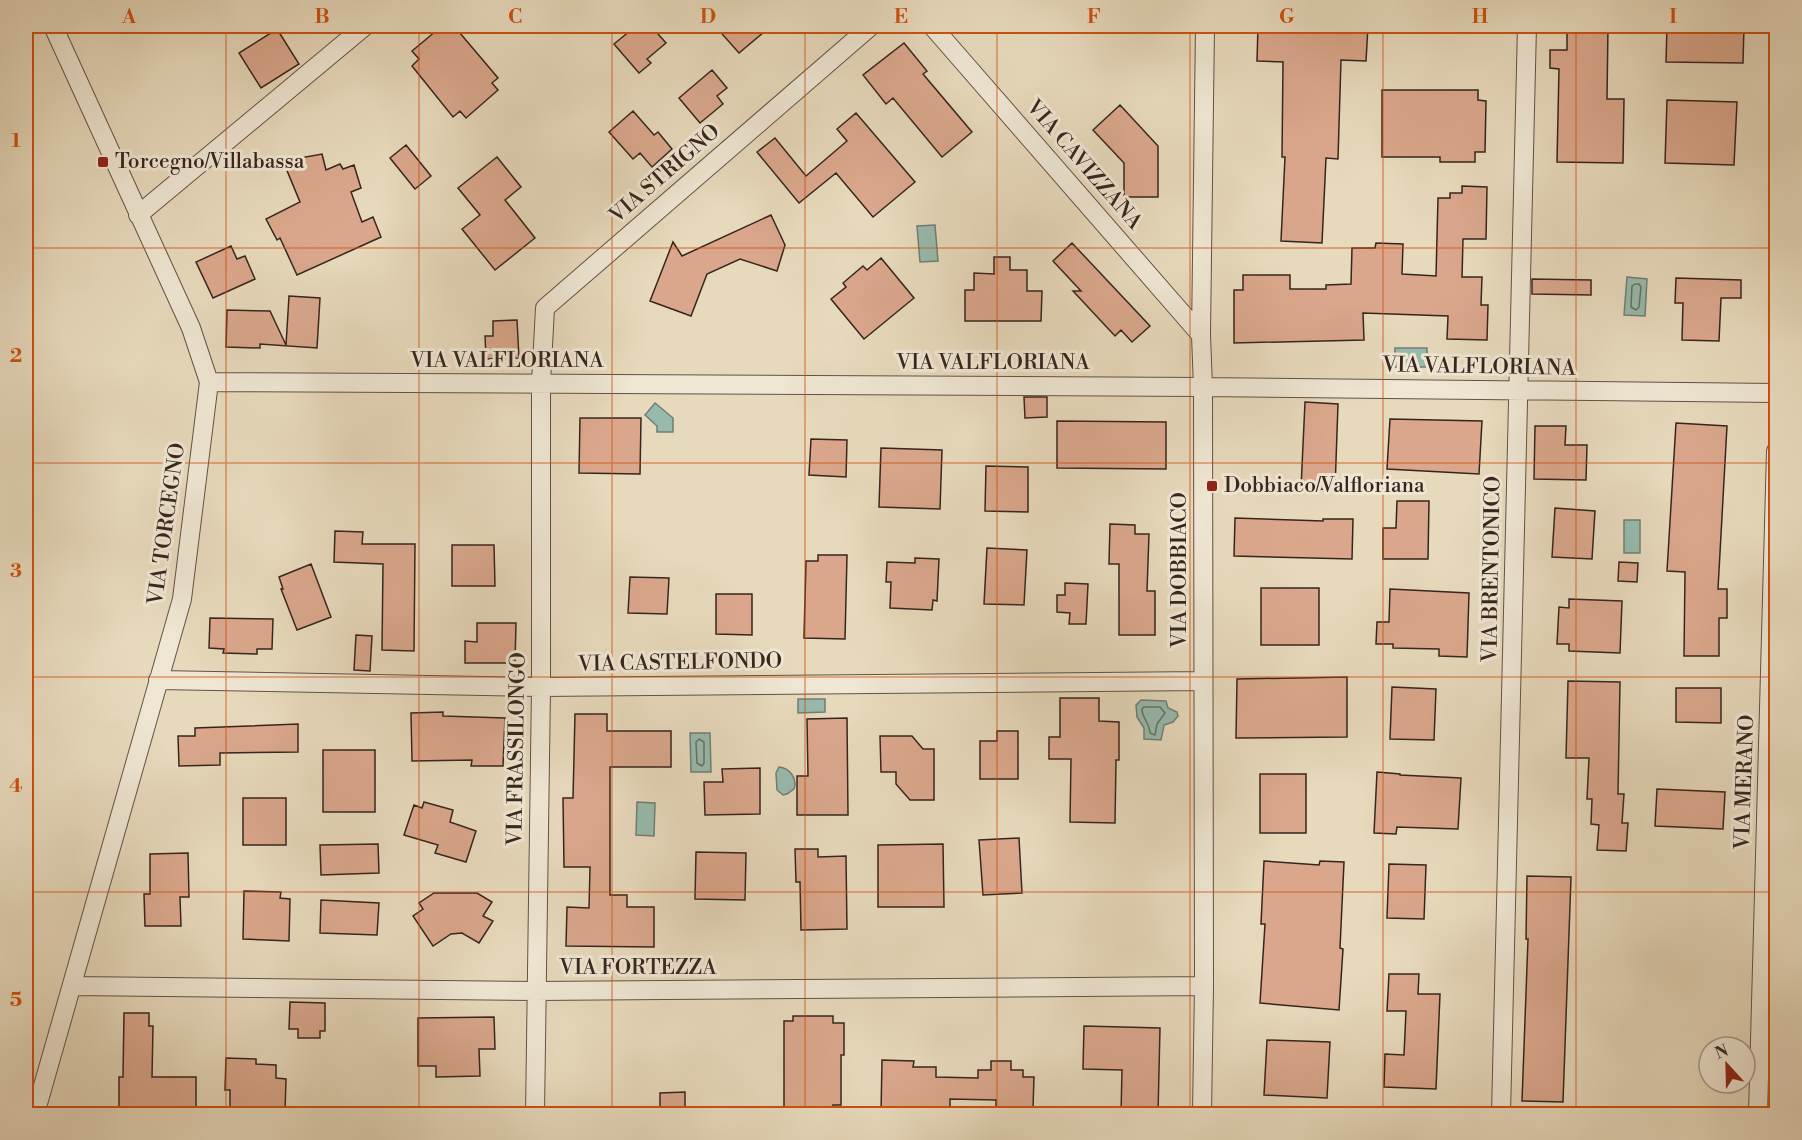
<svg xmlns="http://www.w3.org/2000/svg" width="1802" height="1140" font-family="'Libre Bodoni',serif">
<rect width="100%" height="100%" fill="#e7d9bc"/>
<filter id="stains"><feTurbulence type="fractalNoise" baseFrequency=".00333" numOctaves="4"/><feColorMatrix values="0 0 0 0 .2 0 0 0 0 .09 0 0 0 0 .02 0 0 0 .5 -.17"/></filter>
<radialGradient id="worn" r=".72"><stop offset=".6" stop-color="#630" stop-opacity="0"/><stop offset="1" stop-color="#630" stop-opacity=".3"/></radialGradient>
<path fill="#97baad" stroke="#717e73" stroke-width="1.5" d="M 935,225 L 938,261 L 920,262 L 917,226 Z
M 1627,277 L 1647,279 L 1645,316 L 1624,315 Z
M 1395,348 L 1427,348 L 1427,367 L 1394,367 Z
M 655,403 L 673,418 L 673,432 L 657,432 L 657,426 L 645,415 Z
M 1624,520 L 1640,520 L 1640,553 L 1624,553 Z
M 798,699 L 825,699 L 825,712 L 798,713 Z
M 1141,700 L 1166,701 L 1168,708 L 1177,712 L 1178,716 L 1173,722 L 1164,725 L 1161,740 L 1144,739 L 1144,728 L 1137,717 L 1136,705 Z
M 690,733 L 710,733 L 711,772 L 691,772 Z
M 779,767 C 789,768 798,778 794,789 L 787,794 L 783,795 L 777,790 L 776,773 Z
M 637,802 L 655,803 L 654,836 L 636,835 Z"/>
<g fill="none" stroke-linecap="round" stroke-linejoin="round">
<path stroke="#677065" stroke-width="1.5" d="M 1635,284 L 1639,284 L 1641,287 L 1639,307 L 1636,310 L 1631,307 L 1632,286 Z
M 1144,707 L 1160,707 L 1165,713 L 1157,724 L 1155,735 L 1150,733 C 1150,724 1142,718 1142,709 Z
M 699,739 L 704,742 L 704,763 L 702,766 L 697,763 L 696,742 Z"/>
</g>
<path fill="#daa78c" stroke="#37251d" stroke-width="1.5" d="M 442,26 L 447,31 L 454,26 L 498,78 L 492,83 L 498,90 L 466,118 L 460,111 L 453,117 L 412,66 L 419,59 L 412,51 Z
M 636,26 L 651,26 L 666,43 L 647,59 L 651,63 L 639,73 L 614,44 Z
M 715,26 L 771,26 L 739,53 Z
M 1258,26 L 1368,26 L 1366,61 L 1341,60 L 1338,159 L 1326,158 L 1322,243 L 1281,241 L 1285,157 L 1282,157 L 1283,62 L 1257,61 Z
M 1572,26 L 1608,26 L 1607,99 L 1624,99 L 1623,163 L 1557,162 L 1559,69 L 1550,68 L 1550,50 L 1567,50 L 1567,32 L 1572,32 Z
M 1667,26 L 1744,26 L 1743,63 L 1666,62 Z
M 277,29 L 299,64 L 261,88 L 239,53 Z
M 904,43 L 927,71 L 923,74 L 972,132 L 942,157 L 893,98 L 886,104 L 863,75 Z
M 712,70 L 727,88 L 717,96 L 723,104 L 700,123 L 679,98 Z
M 1382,90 L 1478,90 L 1478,100 L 1486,101 L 1485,152 L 1475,152 L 1475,162 L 1440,162 L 1440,157 L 1382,157 Z
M 1667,100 L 1737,102 L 1734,165 L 1665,163 Z
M 1120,105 L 1158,146 L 1158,197 L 1124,197 L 1124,163 L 1093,130 Z
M 633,111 L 654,135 L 658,132 L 672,149 L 652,167 L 640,153 L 633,159 L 609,132 Z
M 856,113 L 915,182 L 873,217 L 836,173 L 799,203 L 757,152 L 775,138 L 806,176 L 847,141 L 837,129 Z
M 406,145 L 431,176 L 415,189 L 390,158 Z
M 322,154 L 326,170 L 340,164 L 343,169 L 354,165 L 361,188 L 351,192 L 362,222 L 373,217 L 381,237 L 297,275 L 280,238 L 277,240 L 266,219 L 300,202 L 283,161 Z
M 497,157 L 521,187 L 505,200 L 535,238 L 495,270 L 462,229 L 480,215 L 458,188 Z
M 1462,186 L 1487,187 L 1486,239 L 1463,239 L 1462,277 L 1482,277 L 1481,305 L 1488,305 L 1487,340 L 1447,339 L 1448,316 L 1363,313 L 1364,340 L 1234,343 L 1234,290 L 1243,290 L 1243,275 L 1290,275 L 1290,289 L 1326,289 L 1326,285 L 1351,284 L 1352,248 L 1375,248 L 1376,243 L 1403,244 L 1402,274 L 1436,276 L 1438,198 L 1450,198 L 1450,193 L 1462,193 Z
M 771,215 L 785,245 L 777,271 L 740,259 L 707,274 L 691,316 L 650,301 L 673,242 L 682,256 Z
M 1072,243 L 1150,326 L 1132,342 L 1121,330 L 1115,336 L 1073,291 L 1081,291 L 1053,261 Z
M 231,246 L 237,259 L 245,256 L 255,279 L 213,298 L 196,262 Z
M 994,257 L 1010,257 L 1010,270 L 1027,270 L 1027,291 L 1042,291 L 1041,321 L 965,321 L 965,290 L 974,290 L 974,273 L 994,274 Z
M 881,258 L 914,298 L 864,339 L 831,299 L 846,287 L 843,283 L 863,266 L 867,270 Z
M 1676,278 L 1741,280 L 1741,298 L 1721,298 L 1719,341 L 1682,340 L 1683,303 L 1675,303 Z
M 1532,279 L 1591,280 L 1591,295 L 1532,294 Z
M 289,296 L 320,298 L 317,348 L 260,344 L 260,348 L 226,347 L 227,310 L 270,311 L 286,345 Z
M 517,320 L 519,358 L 486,359 L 485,336 L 493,336 L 493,321 Z
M 1024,397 L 1047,397 L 1047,417 L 1025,418 Z
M 1305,402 L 1338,404 L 1335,490 L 1301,488 Z
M 580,418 L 641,418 L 640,474 L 579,473 Z
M 1390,419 L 1482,421 L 1479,474 L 1387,469 Z
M 1057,421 L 1166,422 L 1166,469 L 1057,468 Z
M 1676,423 L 1727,426 L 1718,589 L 1727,589 L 1727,618 L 1719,618 L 1719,656 L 1684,656 L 1685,572 L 1667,571 Z
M 1535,426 L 1566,426 L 1565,445 L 1587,445 L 1586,480 L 1534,479 Z
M 811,439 L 847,440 L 846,477 L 809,475 Z
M 881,448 L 942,450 L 940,509 L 879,507 Z
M 986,466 L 1028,467 L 1028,512 L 985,511 Z
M 1397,501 L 1429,501 L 1428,559 L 1383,559 L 1383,528 L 1396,528 Z
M 1555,508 L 1595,511 L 1592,559 L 1552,557 Z
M 1235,518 L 1323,521 L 1323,519 L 1353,519 L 1352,559 L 1234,556 Z
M 1110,524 L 1135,525 L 1135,534 L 1149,534 L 1147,591 L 1155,591 L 1155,635 L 1119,635 L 1119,564 L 1109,564 Z
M 335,531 L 363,532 L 362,544 L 415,544 L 414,651 L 382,650 L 383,564 L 334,562 Z
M 452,545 L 494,545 L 495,586 L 452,586 Z
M 987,548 L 1027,550 L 1024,605 L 984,604 Z
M 818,555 L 847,555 L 845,639 L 804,638 L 806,561 L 818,561 Z
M 915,558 L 939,559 L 937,601 L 933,600 L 932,610 L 890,608 L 891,582 L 886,582 L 887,562 L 915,563 Z
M 1619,562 L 1638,563 L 1637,582 L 1618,581 Z
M 311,564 L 331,617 L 297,630 L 281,589 L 283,589 L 279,577 Z
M 630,577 L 669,578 L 667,614 L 628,613 Z
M 1065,583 L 1088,584 L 1086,624 L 1069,624 L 1070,613 L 1057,612 L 1057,595 L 1065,595 Z
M 1261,588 L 1319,588 L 1319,645 L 1261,645 Z
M 1390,589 L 1469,593 L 1467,657 L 1439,656 L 1439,649 L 1393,648 L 1393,644 L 1376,644 L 1377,622 L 1389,622 Z
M 716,594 L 752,594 L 752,635 L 716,634 Z
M 1569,599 L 1622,601 L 1620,653 L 1569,651 L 1569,644 L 1557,644 L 1559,607 L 1569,608 Z
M 210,618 L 273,619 L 272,649 L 257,649 L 257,654 L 223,653 L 224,649 L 209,648 Z
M 477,623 L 516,623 L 515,663 L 465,663 L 465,641 L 477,642 Z
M 356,635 L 372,636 L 370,671 L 354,670 Z
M 1347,677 L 1347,737 L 1236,738 L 1237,679 Z
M 1568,681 L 1620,682 L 1618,794 L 1624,794 L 1622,823 L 1628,823 L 1626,851 L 1597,850 L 1599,825 L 1591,824 L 1592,799 L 1587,799 L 1589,758 L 1566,758 Z
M 1392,687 L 1436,689 L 1434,740 L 1390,739 Z
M 1676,688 L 1721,688 L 1721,723 L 1676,722 Z
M 1060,698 L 1099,698 L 1099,721 L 1119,722 L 1119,760 L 1116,760 L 1115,823 L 1070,822 L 1071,759 L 1049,759 L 1049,737 L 1060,737 Z
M 443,712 L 443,716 L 505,718 L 503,766 L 471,766 L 472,760 L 412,761 L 411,713 Z
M 575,714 L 607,714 L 607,731 L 671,731 L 671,767 L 610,767 L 610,895 L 627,895 L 627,907 L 654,907 L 654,947 L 566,946 L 567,907 L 589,908 L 590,867 L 564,867 L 563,798 L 573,798 Z
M 847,718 L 848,815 L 797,815 L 797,776 L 808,776 L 807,719 Z
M 298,724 L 298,752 L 220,753 L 220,765 L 179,766 L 178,736 L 195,736 L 195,728 Z
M 997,731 L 1018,731 L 1018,779 L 980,779 L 980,741 L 997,741 Z
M 880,736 L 912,736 L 923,749 L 934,749 L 934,800 L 910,800 L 896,784 L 896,772 L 881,772 Z
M 323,750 L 375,750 L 375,812 L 323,812 Z
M 760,768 L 760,814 L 705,815 L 704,782 L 723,782 L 722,769 Z
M 1377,772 L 1400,774 L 1400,775 L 1461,778 L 1458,829 L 1397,827 L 1396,834 L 1374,833 Z
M 1260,774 L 1306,774 L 1306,833 L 1260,833 Z
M 1657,789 L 1725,792 L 1723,829 L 1655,826 Z
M 243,798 L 286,798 L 286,845 L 243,845 Z
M 424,802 L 453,810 L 450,822 L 476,831 L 466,862 L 435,853 L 438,845 L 404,835 L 414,805 L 422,808 Z
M 1019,838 L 1022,893 L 983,895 L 979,840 Z
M 378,844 L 379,873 L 321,875 L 320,845 Z
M 943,844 L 944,907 L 878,907 L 878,845 Z
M 795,849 L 818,849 L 818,857 L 846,856 L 847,929 L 801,930 L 800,882 L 796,882 Z
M 696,852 L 746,853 L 745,900 L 695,899 Z
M 188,853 L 189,897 L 180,897 L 181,926 L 145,926 L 144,894 L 150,894 L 150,854 Z
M 1264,861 L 1319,865 L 1320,861 L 1344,862 L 1340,948 L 1343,949 L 1339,1010 L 1260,1003 L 1265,924 L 1261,924 Z
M 1389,864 L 1426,865 L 1424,919 L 1387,918 Z
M 1527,876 L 1571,877 L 1563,1102 L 1522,1101 L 1528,939 L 1526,939 Z
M 244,891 L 281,892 L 280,898 L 290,899 L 289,941 L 243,939 Z
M 434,893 L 477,893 L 492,902 L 483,916 L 493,921 L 479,943 L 462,933 L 451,934 L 433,946 L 413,916 L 423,909 L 419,903 Z
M 321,900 L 379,903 L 377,935 L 320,933 Z
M 1389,974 L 1419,974 L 1418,994 L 1440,994 L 1436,1089 L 1384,1087 L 1385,1054 L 1404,1055 L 1406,1011 L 1387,1011 Z
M 290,1002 L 325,1003 L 325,1031 L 320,1031 L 320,1038 L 298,1038 L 298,1029 L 289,1029 Z
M 124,1013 L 149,1013 L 149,1026 L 153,1026 L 152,1077 L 196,1077 L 196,1114 L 119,1114 L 119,1077 L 123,1077 Z
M 793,1016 L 833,1016 L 833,1023 L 844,1023 L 844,1055 L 841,1055 L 841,1105 L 833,1105 L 833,1114 L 790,1114 L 790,1107 L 784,1107 L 784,1021 L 793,1021 Z
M 494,1017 L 495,1049 L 479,1049 L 480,1076 L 436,1077 L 436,1066 L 418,1066 L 418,1018 Z
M 1084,1026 L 1160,1028 L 1158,1114 L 1121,1114 L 1122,1070 L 1083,1069 Z
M 1267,1040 L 1330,1042 L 1327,1098 L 1264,1095 Z
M 226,1058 L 256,1059 L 256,1064 L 276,1065 L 276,1078 L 286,1079 L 285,1112 L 230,1110 L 230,1090 L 225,1090 Z
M 882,1060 L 914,1061 L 913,1067 L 936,1067 L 936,1077 L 978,1078 L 978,1070 L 991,1070 L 991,1061 L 1011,1061 L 1011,1070 L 1023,1070 L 1023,1077 L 1034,1077 L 1033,1108 L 1022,1108 L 1022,1114 L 1002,1114 L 1002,1108 L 996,1108 L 996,1100 L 950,1099 L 950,1114 L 881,1114 Z
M 685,1092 L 685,1114 L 660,1114 L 660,1093 Z"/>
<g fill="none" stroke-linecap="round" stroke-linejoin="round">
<defs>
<path id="minor" d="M 932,26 L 1201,335
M 138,215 L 365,26
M 209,382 L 1203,387 L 1776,393
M 158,680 L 541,687 L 1203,681
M 73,986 L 535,991 L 1204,986
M 35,1114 L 182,599 L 209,382 L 191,328 L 53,26
M 535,1114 L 541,687 L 541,383 L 545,308 L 871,26
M 1202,1114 L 1204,986 L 1203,387 L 1201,335 L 1205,26
M 1501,1114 L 1527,26
M 1758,1114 L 1776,451"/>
</defs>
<use href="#minor" stroke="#635245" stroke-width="20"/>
<use href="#minor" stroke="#efe6d3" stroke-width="18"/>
</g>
<path fill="none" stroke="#cd510f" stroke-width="1.5" stroke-opacity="0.55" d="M 226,26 L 226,1114M 419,26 L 419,1114M 612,26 L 612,1114M 805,26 L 805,1114M 997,26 L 997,1114M 1190,26 L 1190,1114M 1383,26 L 1383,1114M 1576,26 L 1576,1114M 26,248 L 1776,248M 26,463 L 1776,463M 26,677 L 1776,677M 26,892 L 1776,892"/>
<g fill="#8f2418" stroke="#efe6d3" stroke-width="2">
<rect x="97" y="156" width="12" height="12" rx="3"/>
<rect x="1206" y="480" width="12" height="12" rx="3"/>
</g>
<g text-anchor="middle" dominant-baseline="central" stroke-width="6" stroke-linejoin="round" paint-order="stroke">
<g font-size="21" fill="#37251d" stroke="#efe6d3" text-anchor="start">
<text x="115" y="162">Torcegno/Villabassa</text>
<text x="1224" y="486">Dobbiaco/Valfloriana</text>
</g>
<g font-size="21" fill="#37251d" stroke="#efe6d3">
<text transform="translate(1084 165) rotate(49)">VIA CAVIZZANA</text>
<text transform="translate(665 174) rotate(-41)">VIA STRIGNO</text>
<text x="507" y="361">VIA VALFLORIANA</text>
<text x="993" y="363">VIA VALFLORIANA</text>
<text transform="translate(1479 367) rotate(1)">VIA VALFLORIANA</text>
<text transform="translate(167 524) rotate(-82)">VIA TORCEGNO</text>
<text transform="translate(1492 569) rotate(-89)">VIA BRENTONICO</text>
<text transform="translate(1180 570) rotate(-90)">VIA DOBBIACO</text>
<text transform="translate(680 663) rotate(-1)">VIA CASTELFONDO</text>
<text transform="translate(517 749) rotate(-89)">VIA FRASSILONGO</text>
<text transform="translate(1745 782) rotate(-88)">VIA MERANO</text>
<text x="638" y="968">VIA FORTEZZA</text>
</g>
</g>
<rect width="1802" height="1140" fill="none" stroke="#e7d9bc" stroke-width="66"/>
<g transform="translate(1727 1065) rotate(338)"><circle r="28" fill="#efe6d3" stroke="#a5998a" stroke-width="1.5"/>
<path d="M0-4.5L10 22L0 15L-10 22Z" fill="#8f2418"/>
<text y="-9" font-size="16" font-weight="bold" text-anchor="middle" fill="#37251d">N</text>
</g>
<rect x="33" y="33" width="1736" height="1074" fill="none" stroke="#cd510f" stroke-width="2"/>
<g font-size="20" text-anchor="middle" font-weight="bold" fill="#cd510f">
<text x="129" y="23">A</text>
<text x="322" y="23">B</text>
<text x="515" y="23">C</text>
<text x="708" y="23">D</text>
<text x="901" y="23">E</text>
<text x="1094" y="23">F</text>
<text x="1287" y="23">G</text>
<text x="1480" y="23">H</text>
<text x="1673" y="23">I</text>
<text x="16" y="147">1</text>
<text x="16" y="362">2</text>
<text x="16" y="577">3</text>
<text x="16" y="792">4</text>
<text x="16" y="1006">5</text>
</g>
<rect width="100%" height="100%" filter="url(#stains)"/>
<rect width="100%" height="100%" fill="url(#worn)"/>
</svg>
